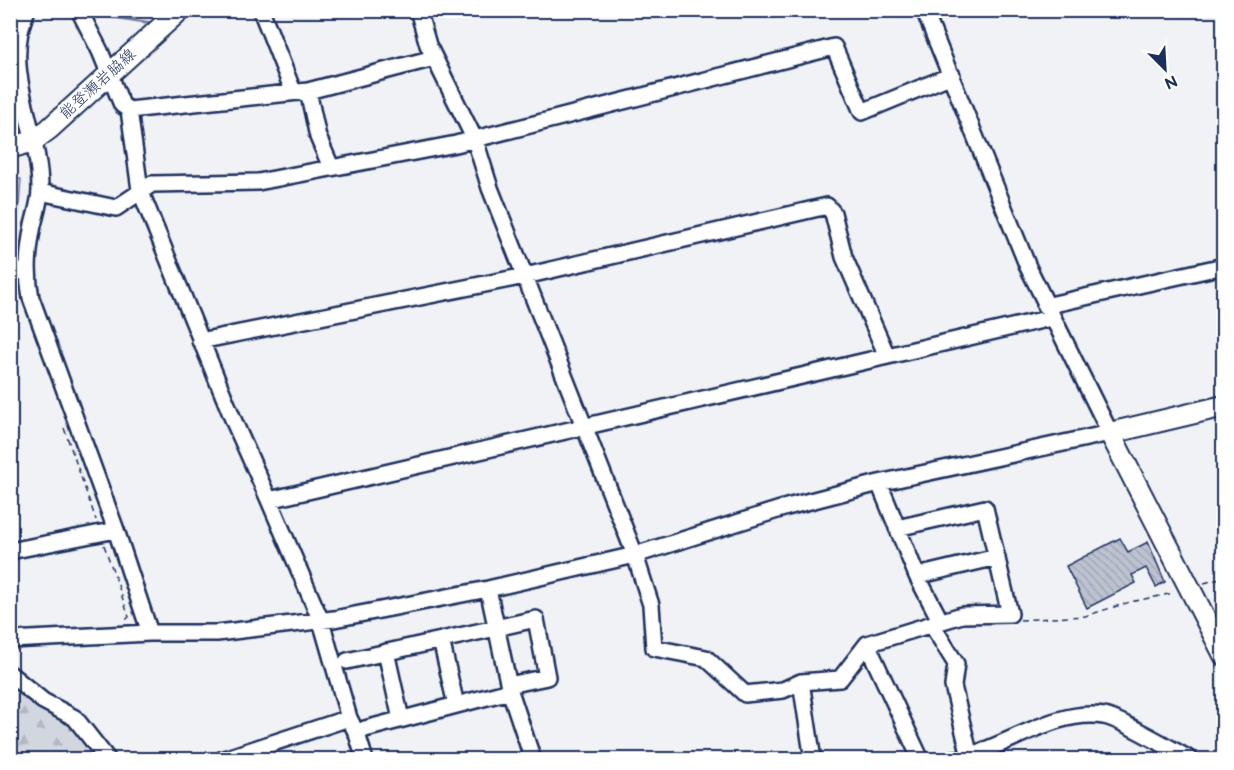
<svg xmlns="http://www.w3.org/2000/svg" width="1234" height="770" font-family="'Balsamiq Sans','Klee One',sans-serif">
<defs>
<pattern id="forest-firs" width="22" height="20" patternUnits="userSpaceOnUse" patternTransform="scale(1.5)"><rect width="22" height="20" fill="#d2d6df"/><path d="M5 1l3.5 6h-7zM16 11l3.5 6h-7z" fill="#b4b8c2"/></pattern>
<pattern id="building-back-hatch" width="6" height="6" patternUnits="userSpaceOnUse" patternTransform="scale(1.5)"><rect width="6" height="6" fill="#bcc2d0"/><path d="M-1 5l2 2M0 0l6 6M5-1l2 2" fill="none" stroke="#a1a7b5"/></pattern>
</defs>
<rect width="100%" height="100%" fill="#f1f2f5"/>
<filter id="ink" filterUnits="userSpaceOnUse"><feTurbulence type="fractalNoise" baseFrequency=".0167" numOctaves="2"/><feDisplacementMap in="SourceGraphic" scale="12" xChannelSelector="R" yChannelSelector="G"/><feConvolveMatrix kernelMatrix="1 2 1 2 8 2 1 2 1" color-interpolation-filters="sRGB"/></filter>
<g filter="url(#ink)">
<path fill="url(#forest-firs)" stroke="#76829e" stroke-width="1.5" d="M 11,179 L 21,179 L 18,221 L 11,250 Z
M 10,686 L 47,713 L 80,728 L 104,759 L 11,759 Z"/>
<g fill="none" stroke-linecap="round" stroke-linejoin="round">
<path stroke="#707c9a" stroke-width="3" d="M 86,13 L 152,23 L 163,10"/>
</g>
<path fill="url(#building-back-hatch)" stroke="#1b2f5e" stroke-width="1.5" d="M 1120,538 L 1128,552 L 1148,542 L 1165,582 L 1156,587 L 1146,568 L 1132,575 L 1136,583 L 1087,608 L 1066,566 Z"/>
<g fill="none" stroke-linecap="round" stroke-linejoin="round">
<defs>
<path id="minor" d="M 27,10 C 0,71 40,127 40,189 C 40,201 36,214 33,225 C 28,251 26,273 31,298 L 116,530 L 150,633
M 79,10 L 100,51 L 122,105 L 129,110 L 308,91 L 318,137 L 331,167
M 261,10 L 293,91
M 418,10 L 428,45 L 475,140 L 490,188 L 635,555 L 651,605 L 654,648 L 706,658 L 745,694 L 783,690 L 801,682 L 840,679 L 867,644 L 962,615 L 1010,614 L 985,508 L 897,528
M 308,91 L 434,58
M 129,110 L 140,190 L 235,424 L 269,500
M 40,192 L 116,208 L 152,184 L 258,182 L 456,144 L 834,47 L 862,112 L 952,75
M 10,276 L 16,272 L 26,270
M 1045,306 L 1224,266
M 200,341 L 525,276 L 827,206 L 833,213 L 844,257 L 887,356
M 879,483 L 917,576 L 940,620
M 10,551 L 116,530
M 917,576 L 997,557
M 488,589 L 510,691 L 533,760
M 932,625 L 956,664 L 953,686 L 970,757
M 10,640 L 150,633 L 217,633 L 334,619 L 488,589 L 635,555 L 787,507 L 879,483 L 1110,433 L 1028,267 L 924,10
M 441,640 L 456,705
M 867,644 L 921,760
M 386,652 L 401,719
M 347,661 L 536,619 L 547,677 L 509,685
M 10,674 L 43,701 L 75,718 L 108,760
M 801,682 L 813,760
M 349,718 L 357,734 L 365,729 L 510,691
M 357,734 L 365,760
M 221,760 L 349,718 L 321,621 L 269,500 L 1051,318
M 950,760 C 1002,752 1051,708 1104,716 C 1121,719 1173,750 1191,760"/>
<path id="major" d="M 10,148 L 33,141 L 49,129 L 180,10
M 1224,406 L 1110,433 L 1224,655"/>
</defs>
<use href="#minor" stroke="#1b2f5e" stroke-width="20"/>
<use href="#major" stroke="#1b2f5e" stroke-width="24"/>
<path stroke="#1b2f5e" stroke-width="1.5" stroke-dasharray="6 4.5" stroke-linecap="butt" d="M 64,428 L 96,520
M 104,545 L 129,617 L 124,621
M 1204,583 L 1224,578
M 1020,620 L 1085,616 L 1130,602 L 1174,593"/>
<use href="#minor" stroke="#fff" stroke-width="15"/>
<use href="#major" stroke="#fff" stroke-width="20"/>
</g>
</g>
<g text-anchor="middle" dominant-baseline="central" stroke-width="4.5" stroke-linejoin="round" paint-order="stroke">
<g font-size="16" fill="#1b2f5e" stroke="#fff">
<text transform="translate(98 84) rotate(-42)">能登瀬岩脇線</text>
</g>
</g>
<rect width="1234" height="770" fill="none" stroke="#fff" stroke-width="36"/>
<rect x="18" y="18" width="1198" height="734" fill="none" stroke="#1b2f5e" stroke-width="2" filter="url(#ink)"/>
<g transform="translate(1165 69) rotate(156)" stroke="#ffffff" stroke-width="4.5" paint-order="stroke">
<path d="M0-4.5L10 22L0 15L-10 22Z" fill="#1b2f5e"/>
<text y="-9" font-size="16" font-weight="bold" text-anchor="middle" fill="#1b2f5e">N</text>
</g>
</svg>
